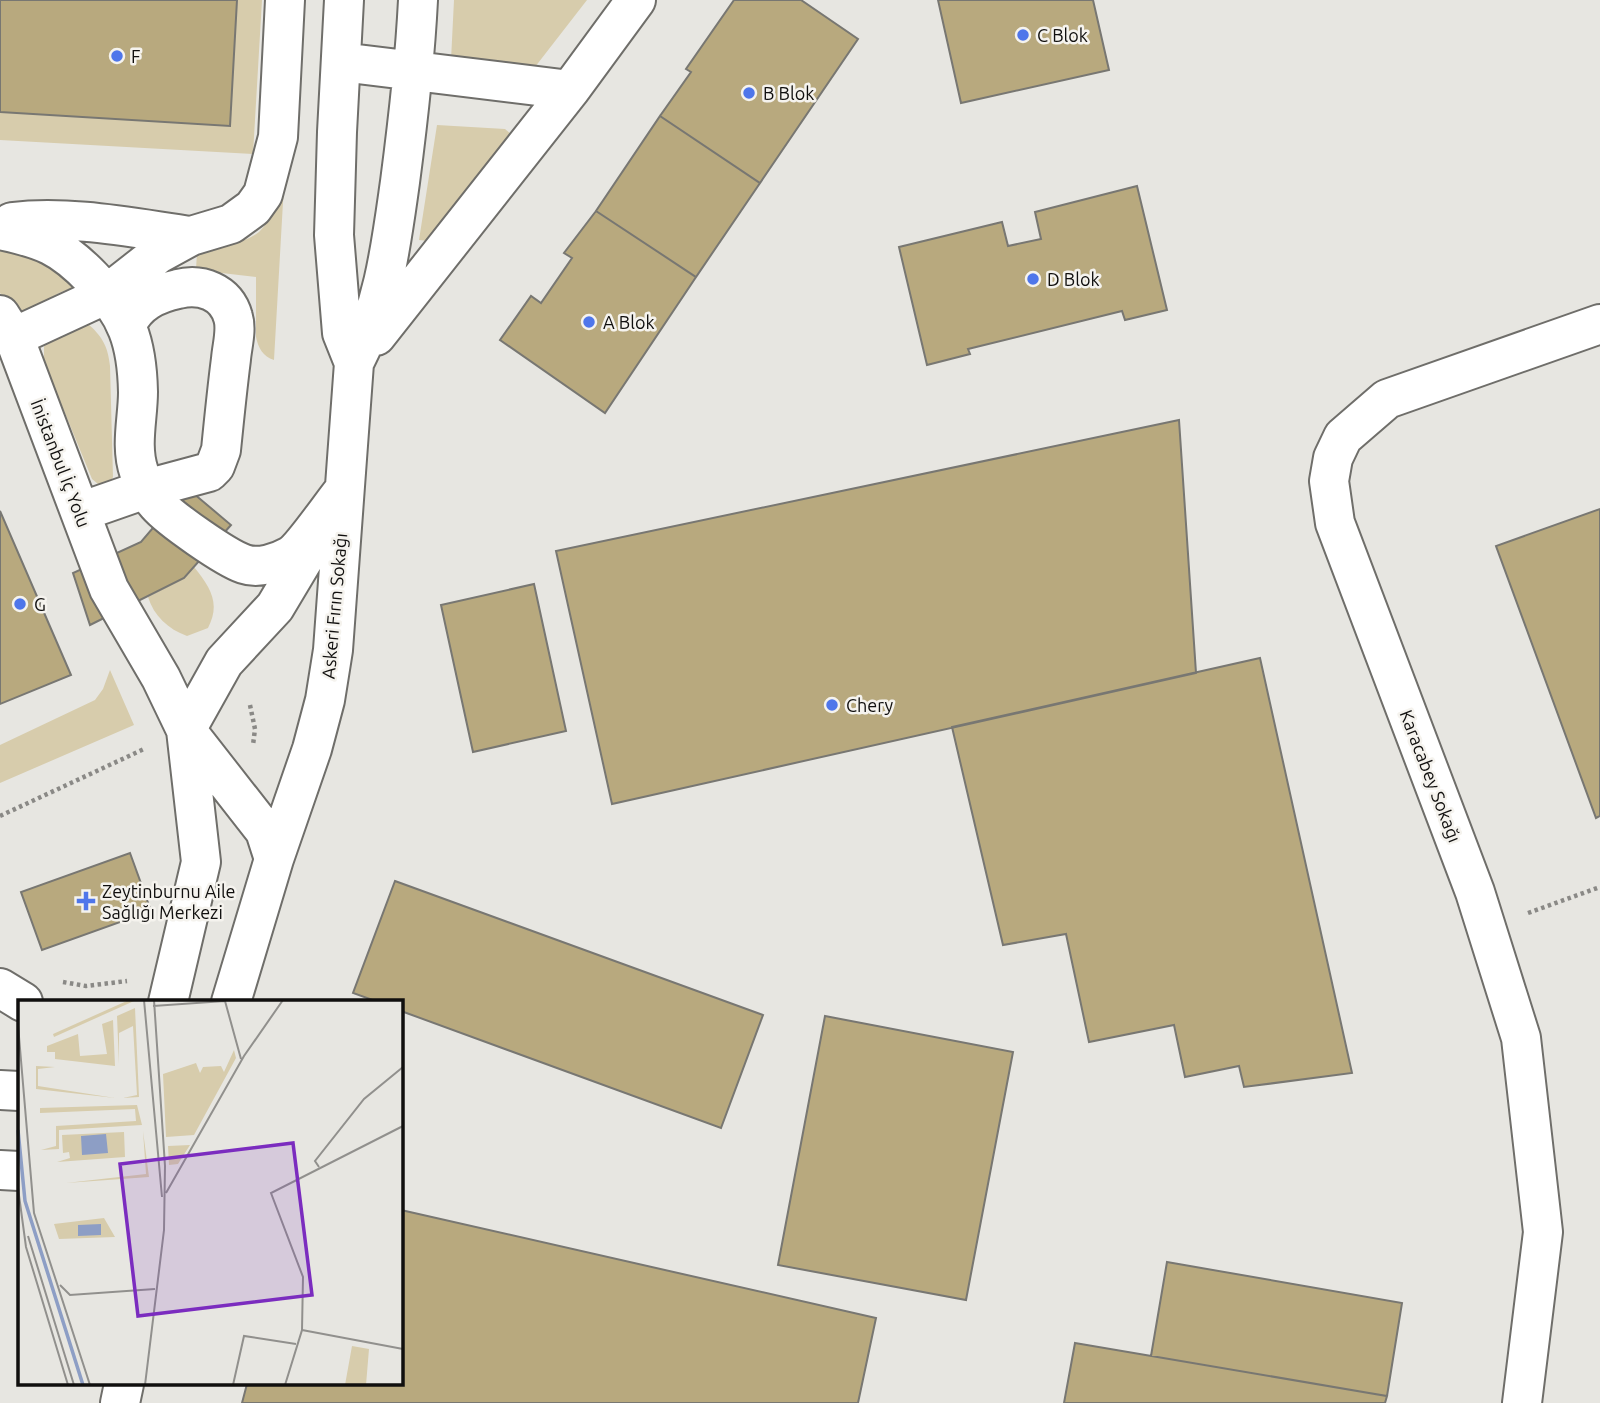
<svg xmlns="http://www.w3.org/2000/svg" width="1600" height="1403" font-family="Ubuntu,sans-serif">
<rect width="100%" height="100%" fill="#e7e6e1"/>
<path fill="#d7ccac" d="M 237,0 L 262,0 L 253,154 L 0,140 L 0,112 L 230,125 Z
M 454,0 L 587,0 L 535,67 L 451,60 Z
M 437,125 L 505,129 L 511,134 L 429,241 L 419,240 Z
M 285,184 L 283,202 L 274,360 C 263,357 258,347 256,337 L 256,277 L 196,270 L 197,252 C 215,247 244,244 259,232 C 272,220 278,199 285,184 Z
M 0,239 L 45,255 L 79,287 C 52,292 45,302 27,322 L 0,293 Z
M 87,323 C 102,336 108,346 110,366 L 113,477 L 110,483 L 104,486 L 98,484 L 92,479 L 44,362 L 44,347 L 47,332 Z
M 194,567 C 210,587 221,603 208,628 L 187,636 C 168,629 154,616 148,597 L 184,578 Z
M 110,670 L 134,725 L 0,783 L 0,745 L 95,700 L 103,689 Z"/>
<path fill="#b8a97e" stroke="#787772" stroke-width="2" d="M 0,0 L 237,0 L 230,126 L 0,112 Z
M 734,0 L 801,0 L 858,39 L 760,183 L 660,116 L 691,72 L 686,69 Z
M 938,0 L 1093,0 L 1109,70 L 961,103 Z
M 660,116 L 760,183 L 696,277 L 596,211 Z
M 1137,186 L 1167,310 L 1125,320 L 1122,311 L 968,349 L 970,354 L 927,365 L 899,247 L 1002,222 L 1008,246 L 1041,239 L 1035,212 Z
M 596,211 L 696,277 L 605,413 L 500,340 L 531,296 L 541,303 L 572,258 L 564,253 Z
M 1179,420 L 1196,673 L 612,804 L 556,551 Z
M 187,488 L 231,525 L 184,578 L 90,625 L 73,573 L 141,542 Z
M 1600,509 L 1600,816 L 1596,818 L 1496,546 Z
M 0,511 L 71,675 L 0,704 Z
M 534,584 L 566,731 L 473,752 L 441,605 Z
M 1260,658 L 1352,1073 L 1244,1087 L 1239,1066 L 1185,1077 L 1174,1025 L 1089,1042 L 1066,934 L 1003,945 L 952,727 Z
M 130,853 L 151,911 L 42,950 L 21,892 Z
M 395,881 L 763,1015 L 721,1128 L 401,1011 L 401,1002 L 378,1002 L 353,993 Z
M 825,1016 L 1013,1052 L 966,1300 L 778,1265 Z
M 401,1210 L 876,1318 L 858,1403 L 242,1403 L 247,1384 L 401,1384 Z
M 1167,1262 L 1402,1303 L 1387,1396 L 1151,1356 Z
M 1075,1343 L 1387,1396 L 1385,1403 L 1064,1403 Z"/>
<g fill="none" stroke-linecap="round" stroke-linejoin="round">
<defs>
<path id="minor" d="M 344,0 L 337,132 L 334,235 L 342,333 L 354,363
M 341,62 L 570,90
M 12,222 C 71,215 133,228 191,236
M 0,230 C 43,239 61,246 92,278 C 127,314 137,342 138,392 C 138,418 130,446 139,472 C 143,483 149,495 157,504 C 170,519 226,558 244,564 C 258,569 278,563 290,556 C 302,549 333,503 344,490
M 0,315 L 14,337 L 109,589 L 161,678 L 186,730 L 265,831 L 274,859
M 376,336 L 570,90 L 636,0
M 14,337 L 107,294 L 158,254 L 191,236 L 231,224 L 253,208 L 263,194 L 278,137 L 285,0
M 80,512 L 146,489 L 209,472 L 215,466 L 221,450 C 224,420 227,390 231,359 C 232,346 237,330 233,317 C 226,292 201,283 178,289 C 155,294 137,303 127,324
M 0,988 L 23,1002
M 168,1002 L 201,862 L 186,730 L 224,662 L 275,607 L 315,540
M 231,1002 L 274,859 L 312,749 L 325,700 L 333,650 L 354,363 C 384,306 391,245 400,182 C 408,121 415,61 418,0
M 0,1090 L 19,1091
M 0,1170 L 19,1171
M 120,1403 L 124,1384
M 1522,1403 L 1543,1232 L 1521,1038 L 1475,892 L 1335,523 L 1329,481 L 1333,458 L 1343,437 L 1387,399 L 1600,324"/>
</defs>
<use href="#minor" stroke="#6f6e6a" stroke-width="42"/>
<path stroke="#8a8986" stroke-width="4.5" stroke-dasharray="3.5 3.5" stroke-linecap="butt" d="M 250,705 L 255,729 L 253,745
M 0,816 L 144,749
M 1528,913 L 1600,887
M 63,982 L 86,986 L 127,981"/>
<use href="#minor" stroke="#fff" stroke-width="38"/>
</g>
<g fill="#4f76ea" stroke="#f5f3ee" stroke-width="2.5">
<circle cx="1023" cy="35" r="7"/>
<circle cx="117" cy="56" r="7"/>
<circle cx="749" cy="93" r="7"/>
<circle cx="1033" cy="279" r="7"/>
<circle cx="589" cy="322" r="7"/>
<circle cx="20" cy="604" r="7"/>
<circle cx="832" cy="705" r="7"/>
<path d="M82.5 890.5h7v7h7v7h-7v7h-7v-7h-7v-7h7z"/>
</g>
<g text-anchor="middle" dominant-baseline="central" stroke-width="5" stroke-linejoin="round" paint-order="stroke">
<g font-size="18" fill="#100f0e" stroke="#f5f3ee" text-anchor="start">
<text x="1037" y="35">C Blok</text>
<text x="131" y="56">F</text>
<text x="763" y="93">B Blok</text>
<text x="1047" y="279">D Blok</text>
<text x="603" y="322">A Blok</text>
<text x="34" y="604">G</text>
<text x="846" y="705">Chery</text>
<text x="102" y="891">Zeytinburnu Aile<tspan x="102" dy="21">Sağlığı Merkezi</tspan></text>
</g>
<g font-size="18" fill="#100f0e" stroke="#f5f3ee">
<text transform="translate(61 463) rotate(69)">İnistanbul İç Yolu</text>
<text transform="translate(334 606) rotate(-85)">Askeri Fırın Sokağı</text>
<text transform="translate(1431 776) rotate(69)">Karacabey Sokağı</text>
</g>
</g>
<g transform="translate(18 1000)">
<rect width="385" height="385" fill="#e7e6e1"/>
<path d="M 111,0 L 116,1 L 36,37 L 35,34 ZM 117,8 L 121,97 L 105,98 L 119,95 L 115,26 L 101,33 L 101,64 L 99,16 ZM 95,20 L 97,66 L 37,59 L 37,52 L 29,52 L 29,46 L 60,34 L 62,56 L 89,54 L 84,24 ZM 216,50 L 218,58 L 176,135 L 148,137 L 145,74 L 178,63 L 182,73 L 185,67 L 203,66 L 206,72 ZM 18,66 L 37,67 L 20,69 L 20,86 L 97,98 L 18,89 ZM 119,105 L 124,125 L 41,130 L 41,149 L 23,150 L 38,146 L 38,126 L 118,121 L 117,109 L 22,113 L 22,108 ZM 125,131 L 131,177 L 48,183 L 128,174 ZM 106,132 L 107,157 L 39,162 L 52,158 L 51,152 L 45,153 L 44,135 ZM 172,145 L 160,164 L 151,165 L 150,146 ZM 86,218 L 97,237 L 41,239 L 36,224 ZM 334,346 L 351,349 L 348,385 L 327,385 Z" fill="#d7ccac"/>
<path d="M 88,134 L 90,153 L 64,155 L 63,136 ZM 83,224 L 83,235 L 60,236 L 60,225 Z" fill="#8d9ec5"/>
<path fill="none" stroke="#8d9ec5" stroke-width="3.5" d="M 0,130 L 7,201 L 65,385"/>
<path fill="none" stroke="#91908d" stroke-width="2" d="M 126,0 L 144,197M 135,6 L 207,1 L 223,59M 0,25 L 16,213 L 72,385M 301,167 L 297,161 L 346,99 L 385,67M 0,188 L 8,247 L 50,385M 148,193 L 226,56 L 265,0M 10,236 L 56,385M 42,285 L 52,295 L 137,289M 284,330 L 385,349M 127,385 L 146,230 L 147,166 L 136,0M 215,385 L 226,336 L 278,344M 267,385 L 284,330 L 285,277 L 253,193 L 385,126"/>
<path fill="#7b2cbf" fill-opacity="0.15" stroke="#7b2cbf" stroke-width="3.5" d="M 275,143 L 294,295 L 120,316 L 102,164 Z"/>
<rect width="385" height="385" fill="none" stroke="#100f0e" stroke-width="3.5"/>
</g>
</svg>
